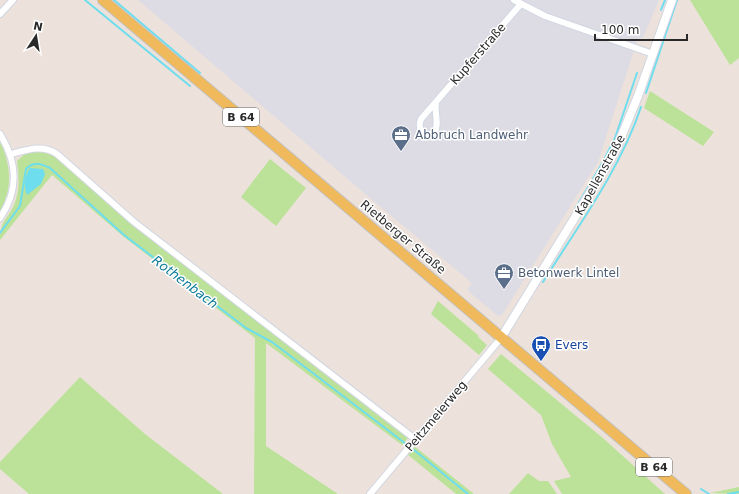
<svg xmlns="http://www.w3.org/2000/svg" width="739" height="494" font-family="'DejaVu Sans',sans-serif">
<rect width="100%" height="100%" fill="#ece2db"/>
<path fill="#dddce4" d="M 138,0 L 659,0 L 643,38 L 638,38 L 598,162 L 502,315 L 498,316 L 467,290 L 472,283 L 371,199 Z"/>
<path fill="#bbe298" d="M 690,0 L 739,0 L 739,58 L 730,65 Z
M 650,91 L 714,132 L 703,146 L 644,108 Z
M 0,142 C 11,164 13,189 0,211 Z
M 41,150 L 55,155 L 132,224 L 409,437 L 402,445 L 266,343 L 266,446 L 338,494 L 254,494 L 255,338 L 124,237 L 52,175 L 0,240 C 0,221 7,220 14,205 C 20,191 19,176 17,161 L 27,152 Z
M 270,159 L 306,188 L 276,226 L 241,197 Z
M 438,301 L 479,336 L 478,337 L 487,345 L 479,355 L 431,314 Z
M 501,354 L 604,439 L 665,494 L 562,494 L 554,481 L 571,477 L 552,444 L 541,415 L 488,369 Z
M 80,377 L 145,434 L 223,494 L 29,494 L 0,469 L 0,462 Z
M 414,446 L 474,494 L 456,494 L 407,454 Z
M 528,473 L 539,481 L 548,481 L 557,494 L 509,494 Z
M 739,487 L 739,494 L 710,493 Z"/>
<path fill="#6eddee" d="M 30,168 L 43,169 L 45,174 L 41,184 L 27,195 C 23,187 25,175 30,168 Z"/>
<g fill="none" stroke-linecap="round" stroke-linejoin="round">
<path stroke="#6eddee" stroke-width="2" d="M 85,0 L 190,86
M 114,0 L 200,73
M 661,10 L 665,0
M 646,93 L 677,0
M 575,209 L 603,162 L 615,138 L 637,73
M 0,233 L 20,206 L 26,169 C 33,161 42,164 50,168 L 124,235 L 246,328 L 272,342 L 406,444
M 543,282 C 578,226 620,170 641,107
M 414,450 L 468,494
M 701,489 L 709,494
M 728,494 L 739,492"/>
<defs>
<path id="minor" d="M 514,0 L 545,16 L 653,54
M 0,14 L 13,0
M 436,103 C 434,113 440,124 434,133 L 428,135 C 420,132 418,127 421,119 L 520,5
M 0,134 C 18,163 19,190 0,218
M 11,154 C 27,150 42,144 57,154 L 134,222 L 415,439
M 370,494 L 501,338"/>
<path id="tertiary" d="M 501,338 L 615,152 L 638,96 L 672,0"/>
<path id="primary" d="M 103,0 L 686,494"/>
</defs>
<use href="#minor" stroke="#d1d6e2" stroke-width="8"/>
<use href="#tertiary" stroke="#d1d6e2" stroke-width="10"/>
<use href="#primary" stroke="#c3c3c3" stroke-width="12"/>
<use href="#minor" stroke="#fff" stroke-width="6"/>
<use href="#tertiary" stroke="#fff" stroke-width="8"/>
<use href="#primary" stroke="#efb95c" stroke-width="10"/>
</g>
<defs>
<symbol id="office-pin" viewBox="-11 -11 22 30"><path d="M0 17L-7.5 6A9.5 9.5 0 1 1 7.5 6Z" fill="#5c6f8a" stroke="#fff"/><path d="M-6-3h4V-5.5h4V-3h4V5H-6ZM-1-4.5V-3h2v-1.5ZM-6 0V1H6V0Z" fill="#fff"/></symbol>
<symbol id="bus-pin" viewBox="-11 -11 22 30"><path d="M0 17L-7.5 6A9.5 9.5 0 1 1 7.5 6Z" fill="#1a4fb4" stroke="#fff"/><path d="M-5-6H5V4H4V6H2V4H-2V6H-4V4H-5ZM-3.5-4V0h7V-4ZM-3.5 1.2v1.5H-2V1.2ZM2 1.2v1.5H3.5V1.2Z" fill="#fff"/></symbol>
</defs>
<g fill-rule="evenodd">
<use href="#office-pin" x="390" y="124" width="22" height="30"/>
<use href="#office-pin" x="493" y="262" width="22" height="30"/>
<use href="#bus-pin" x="530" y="334" width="22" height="30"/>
</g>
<g text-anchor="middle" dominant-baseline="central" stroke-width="3" stroke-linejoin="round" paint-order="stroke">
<g fill="#fff" stroke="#696969" stroke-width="1">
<rect x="223" y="108" width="36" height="18" rx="3"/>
<rect x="636" y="458" width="36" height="18" rx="3"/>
</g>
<g font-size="11" font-weight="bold" fill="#292929">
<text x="241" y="117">B 64</text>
<text x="654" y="467">B 64</text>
</g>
<g font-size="12" fill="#292929" stroke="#fff">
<text transform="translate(478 54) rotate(-49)">Kupferstraße</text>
<text transform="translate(600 175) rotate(-61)">Kapellenstraße</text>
<text transform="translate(403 237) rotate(40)">Rietberger Straße</text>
<text transform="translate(436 416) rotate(-50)">Peitzmeierweg</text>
</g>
<g font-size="12" fill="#4e5e75" stroke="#fff" text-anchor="start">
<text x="415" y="135">Abbruch Landwehr</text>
<text x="518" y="273">Betonwerk Lintel</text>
</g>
<g font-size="12" fill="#164399" stroke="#fff" text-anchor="start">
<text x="555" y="345">Evers</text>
</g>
<g font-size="13" font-style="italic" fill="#0e7c99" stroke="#fff">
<text transform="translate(185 282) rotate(37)">Rothenbach</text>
</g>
</g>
<g transform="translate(36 36) rotate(12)" stroke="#ffffff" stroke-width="3" paint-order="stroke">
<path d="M0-3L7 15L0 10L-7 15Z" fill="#292929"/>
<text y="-6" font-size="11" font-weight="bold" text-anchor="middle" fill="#292929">N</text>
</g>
<path d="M595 34v6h92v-6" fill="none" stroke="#292929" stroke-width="2"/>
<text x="601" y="34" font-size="12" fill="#292929" stroke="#ffffff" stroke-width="3" paint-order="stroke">100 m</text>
</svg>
